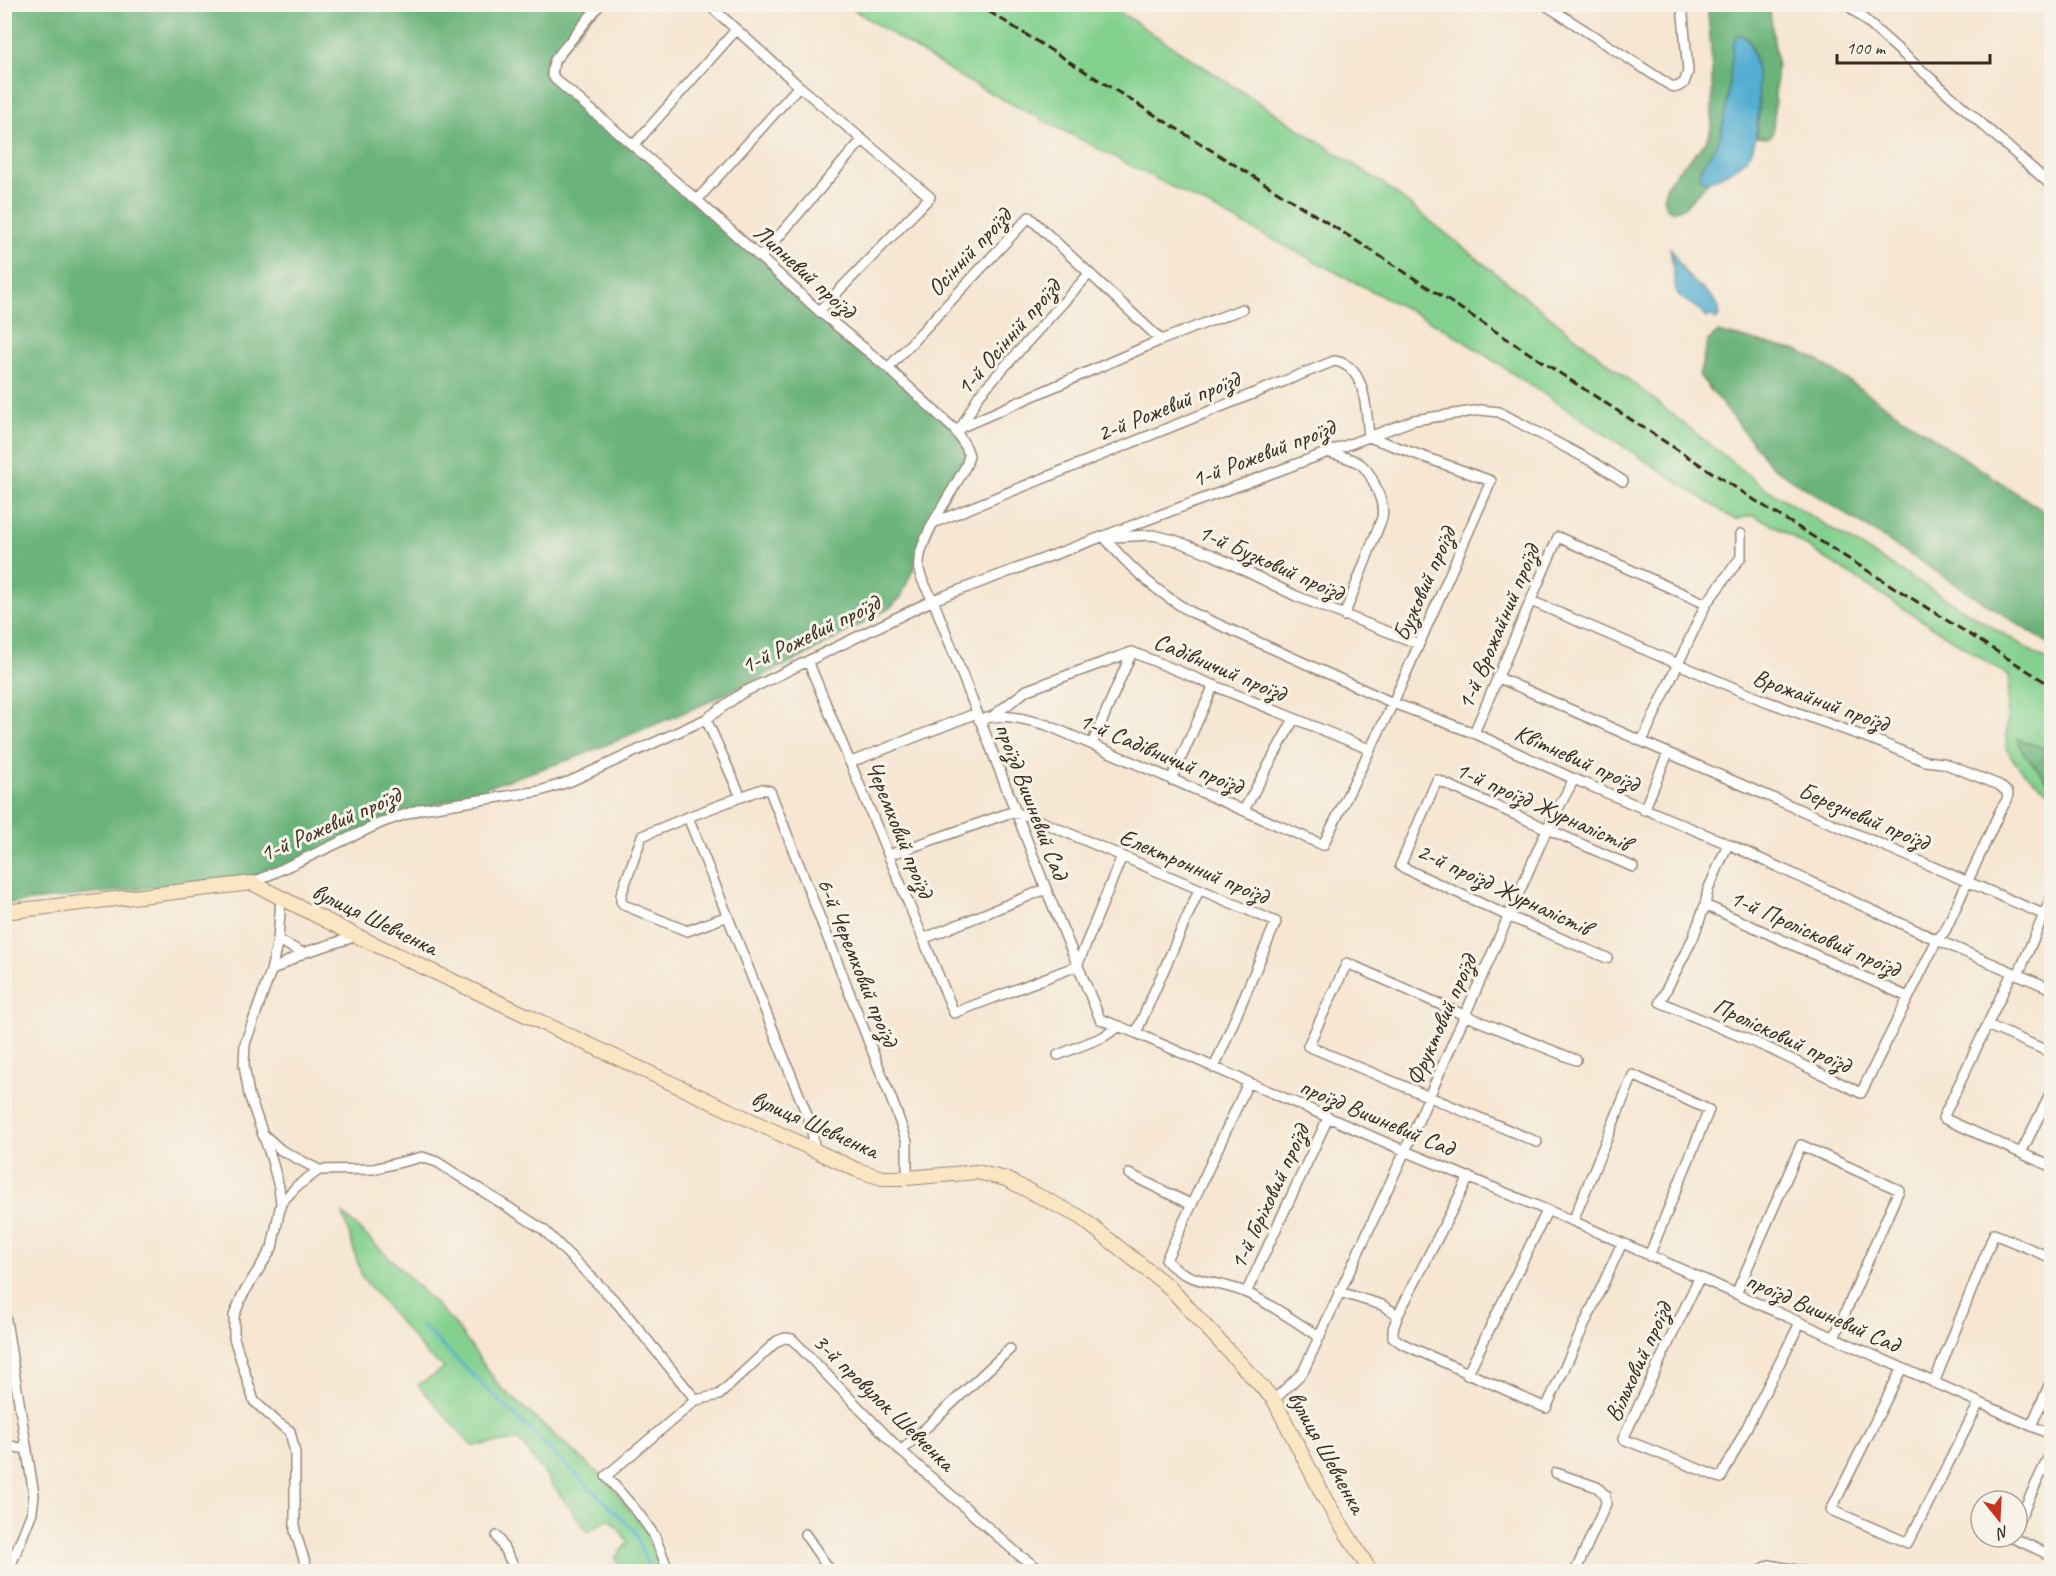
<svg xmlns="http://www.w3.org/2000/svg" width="2056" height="1576" font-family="Caveat,sans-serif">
<rect width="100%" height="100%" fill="#f7f3e8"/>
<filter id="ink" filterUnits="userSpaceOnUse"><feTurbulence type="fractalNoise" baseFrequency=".0167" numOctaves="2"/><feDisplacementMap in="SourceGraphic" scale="12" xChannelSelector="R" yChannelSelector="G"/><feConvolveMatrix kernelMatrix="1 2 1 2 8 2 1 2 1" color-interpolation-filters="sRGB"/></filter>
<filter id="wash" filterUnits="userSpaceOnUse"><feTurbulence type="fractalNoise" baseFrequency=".008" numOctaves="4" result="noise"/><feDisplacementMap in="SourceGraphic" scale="24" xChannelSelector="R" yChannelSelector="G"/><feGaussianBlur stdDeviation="1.35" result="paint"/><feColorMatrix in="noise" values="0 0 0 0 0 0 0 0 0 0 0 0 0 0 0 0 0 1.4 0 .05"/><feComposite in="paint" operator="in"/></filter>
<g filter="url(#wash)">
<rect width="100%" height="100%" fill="#f6e6d2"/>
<path fill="#84d18f" stroke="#607e56" stroke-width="1.5" d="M 846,5 L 1109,5 L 1384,184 L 1762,486 L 2051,663 L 2051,794 C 2034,780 2013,768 2006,745 L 2009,676 L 1775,526 L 1753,515 L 1735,520 L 1447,330 L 962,78 Z
M 343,1214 L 396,1264 L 454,1323 L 499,1386 L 604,1478 L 652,1536 L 666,1571 L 622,1571 L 615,1558 L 628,1542 L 610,1518 L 588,1532 L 519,1440 L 472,1446 L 418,1385 L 445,1368 L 429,1357 L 362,1277 Z"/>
<path fill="#6bb37a" stroke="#536e4c" stroke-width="1.5" d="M 4,5 L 600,5 L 554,61 L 552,74 L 955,430 L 969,455 L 933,523 L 901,597 L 890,608 L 802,657 L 702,705 L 577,757 L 421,809 L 277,872 L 255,876 L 5,904 Z
M 1707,5 L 1769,5 L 1777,62 L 1773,132 L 1771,137 L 1766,138 L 1757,137 C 1760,116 1760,52 1746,37 L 1728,101 L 1720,136 L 1716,147 L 1701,168 L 1700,174 L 1704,181 L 1708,182 L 1685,207 L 1672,211 L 1666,208 C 1654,179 1697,160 1708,137 C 1713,128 1712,116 1712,106 C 1713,71 1711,39 1707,5 Z
M 1718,332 L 1798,351 L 1817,360 L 2051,516 L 2051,645 L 1771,466 L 1699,375 L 1708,341 Z
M 2017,739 L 2051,750 L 2051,785 L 2023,752 Z"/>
<path fill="#53aed1" stroke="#476c78" stroke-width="1.5" d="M 1738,35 L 1742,35 C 1763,47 1762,134 1750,154 C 1740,169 1723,175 1708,182 L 1700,178 C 1698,163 1716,151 1720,136 C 1729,106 1730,73 1733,42 Z
M 1670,247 C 1676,257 1682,271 1691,279 C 1702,290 1720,299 1719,316 L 1716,320 L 1710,315 L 1707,318 L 1701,311 L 1680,297 L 1676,291 Z"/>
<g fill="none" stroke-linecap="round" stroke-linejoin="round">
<path stroke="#53aed1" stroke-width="3" d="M 421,1325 L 635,1531 L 650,1572"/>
</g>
</g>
<g filter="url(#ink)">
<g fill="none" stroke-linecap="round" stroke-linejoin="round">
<defs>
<path id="street" d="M 600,4 L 554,61 L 552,74 L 555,79 L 697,200 L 819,311 L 888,368 L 955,430 L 966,447 L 969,455 L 967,463 C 955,491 915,540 919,570 C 921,580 928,591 933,600 L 1046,889 L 1100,1019 L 1136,1033 L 1405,1151 L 1573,1221 L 2052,1435
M 708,4 L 799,86 L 930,197 L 819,311
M 1544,4 L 1671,86 L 1677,87 L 1684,83 L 1688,72 L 1682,4
M 1847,4 L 2052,186
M 633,146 L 736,30
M 697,200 L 799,86
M 761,257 L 862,140
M 1161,340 L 1242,309
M 888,368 L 1029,217 L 1161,340 L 955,430
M 961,428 L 979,395 L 1089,274
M 1327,452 C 1356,461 1365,459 1377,490 C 1381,500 1384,507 1382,518 L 1344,616
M 933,523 L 1334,361 C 1367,365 1366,412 1369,437 L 1491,481 L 1393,703 L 1323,845 L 1047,725 C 1023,719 1003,712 979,720
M 1104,537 C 1128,566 1158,593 1191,612 L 1393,703 L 1474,733 L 1574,779 L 1728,844 L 1937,940 L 2052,989
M 1112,537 L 1153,535 L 1174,540 L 1213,555 L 1296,596 L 1419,644
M 1531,601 L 1760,699 L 1882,743 L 1925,761 L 1943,763 L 1999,785 L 2008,793 L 2007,800 L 2000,811 L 1945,931 L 1937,940 L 1861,1093 L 1768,1048 L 1660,1002 L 1693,938 L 1705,905 L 1708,890 L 1728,844
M 808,661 L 954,1013 L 1077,966 L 1122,856
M 1497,677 L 1668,753 L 2052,918
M 994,715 L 1027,690 L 1132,652 L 1369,749
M 706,719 L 741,797 L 762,789 L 770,791 L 896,1111 L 907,1142 L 907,1178
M 1474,733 L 1558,537 L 1706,604
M 1642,741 L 1706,604 L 1741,557 L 1741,534
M 1092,744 L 1132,652
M 851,762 L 977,713
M 1171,780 L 1214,685
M 741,797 L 688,817 L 811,1125 L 815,1151
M 1244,810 L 1294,719
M 1644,810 L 1668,753
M 688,817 L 642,836 L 621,895 L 621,901 L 624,905 L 687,931 L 728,916
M 889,855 L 1009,813 L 1026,815 L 1276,922 L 1214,1068
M 252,883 L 383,822 L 421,809 L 540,791 L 571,781 L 706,719 L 742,693 L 933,600 L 1414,420 L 1481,410 L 1499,412 L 1595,463 L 1623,481
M 281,898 L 278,940 L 271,971 L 245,1044 L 244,1065 L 249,1095 L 271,1157 L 279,1187 L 281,1203 L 272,1248 L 242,1296 L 234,1316 L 234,1338 L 254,1401 L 278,1423 L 290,1431 L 295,1453 L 295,1531 L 308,1572
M 1705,905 L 1908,997
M 925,938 L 1046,889
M 278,940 L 303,953
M 1607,958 L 1508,916 L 1400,866 L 1437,780 L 1633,867
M 271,971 L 303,953 L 357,936
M 2012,973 L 1943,1118 L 2052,1167
M 2018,975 L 2052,896
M 1987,1025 L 2052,1053
M 1136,1033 L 1199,890
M 1058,1055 L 1103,1037 L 1120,1026
M 1248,1083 L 1166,1260 C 1186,1284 1221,1281 1247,1293 C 1271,1304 1297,1323 1320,1337
M 262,1133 L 281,1150 L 319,1170 L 373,1169 L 422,1157 L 437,1162 L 544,1230 L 618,1304 L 696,1400 L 719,1395 L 777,1341 L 785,1338 L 792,1339 L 901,1451 L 1019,1555 L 1043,1572
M 1537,1142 L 1308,1046 L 1347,963 L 1464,1015 L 1576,1060
M 2021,1153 L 2052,1090
M 1129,1174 L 1192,1205
M 1469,1177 L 1398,1315 L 1393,1329 L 1393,1337 L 1401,1343 L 1546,1408 L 1622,1243
M 281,1203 L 297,1186 L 319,1170
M 1573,1221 L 1633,1075 L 1709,1110 L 1649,1256
M 1699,1278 L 1623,1439 L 1721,1478 L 1800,1323
M 1339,1292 L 1382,1305 L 1398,1315
M 1246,1293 L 1328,1118
M 1736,1294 L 1801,1145 L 1899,1190 L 1834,1338
M 4,1308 L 34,1495 L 32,1512 L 8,1572
M 1902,1368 L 1831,1510 L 1908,1543 L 1979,1403
M 1467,1375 L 1547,1211
M 1934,1383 L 1994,1234 L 2052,1258
M 1274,1400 L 1303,1372 L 1405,1151 L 1547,829 L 1574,779
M 2031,1426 L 2052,1379
M 4,1445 L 27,1449
M 901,1451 L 1010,1349
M 1556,1473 L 1597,1487 L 1605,1495 L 1606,1504 L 1575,1572
M 2017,1524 L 2052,1450
M 805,1534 L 831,1572
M 497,1536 L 517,1572
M 2011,1537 L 2052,1556
M 669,1572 L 654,1535 L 639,1514 L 606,1476 L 696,1400
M 1759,1572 L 1769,1565 L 1807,1572"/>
<path id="secondary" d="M 4,912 L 252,883 L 357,936 L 857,1170 L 882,1178 L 907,1178 L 977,1172 L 1006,1179 L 1080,1217 L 1169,1287 L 1274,1400 L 1326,1501 L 1371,1572"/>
</defs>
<use href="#street" stroke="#988878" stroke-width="12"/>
<use href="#secondary" stroke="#988878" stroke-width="16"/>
<use href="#street" stroke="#fff" stroke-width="9"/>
<use href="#secondary" stroke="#fbe6c4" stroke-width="14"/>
<path stroke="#3b2a1e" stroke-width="3" stroke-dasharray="9 4.5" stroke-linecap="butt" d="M 977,4 L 1363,245 L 1756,501 L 2052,686"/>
</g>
</g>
<g text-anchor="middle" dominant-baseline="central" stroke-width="6" stroke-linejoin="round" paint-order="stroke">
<g font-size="24" fill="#3b2a1e" stroke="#f7f3e8">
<text transform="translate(969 252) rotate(-47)">Осінній проїзд</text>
<text transform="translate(805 271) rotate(42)">Липневий проїзд</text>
<text transform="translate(1008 337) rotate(-49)">1-й Осінній проїзд</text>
<text transform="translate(1168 406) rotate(-22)">2-й Рожевий проїзд</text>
<text transform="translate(1263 453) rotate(-21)">1-й Рожевий проїзд</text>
<text transform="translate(1271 562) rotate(24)">1-й Бузковий проїзд</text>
<text transform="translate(1424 584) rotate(-66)">Бузковий проїзд</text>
<text transform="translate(1498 627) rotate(-67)">1-й Врожайний проїзд</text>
<text transform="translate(810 634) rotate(-26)">1-й Рожевий проїзд</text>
<text transform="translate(1220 667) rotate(23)">Садівничий проїзд</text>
<text transform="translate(1821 700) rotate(20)">Врожайний проїзд</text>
<text transform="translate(1161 753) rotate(23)">1-й Садівничий проїзд</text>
<text transform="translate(1577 758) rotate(24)">Квітневий проїзд</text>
<text transform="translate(1032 801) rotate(69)">проїзд Вишневий Сад</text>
<text transform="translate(1543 806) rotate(24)">1-й проїзд Журналістів</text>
<text transform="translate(1864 816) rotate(23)">Березневий проїзд</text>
<text transform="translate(330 824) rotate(-24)">1-й Рожевий проїзд</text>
<text transform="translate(900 829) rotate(68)">Черемховий проїзд</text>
<text transform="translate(1194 866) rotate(23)">Електронний проїзд</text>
<text transform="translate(1504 889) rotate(25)">2-й проїзд Журналістів</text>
<text transform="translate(375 919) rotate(26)">вулиця Шевченка</text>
<text transform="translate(1815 933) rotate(24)">1-й Пролісковий проїзд</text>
<text transform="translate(858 962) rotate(68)">6-й Черемховий проїзд</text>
<text transform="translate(1441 1020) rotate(-66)">Фруктовий проїзд</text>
<text transform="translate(1782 1035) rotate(25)">Пролісковий проїзд</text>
<text transform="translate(1377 1117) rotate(23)">проїзд Вишневий Сад</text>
<text transform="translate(815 1124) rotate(24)">вулиця Шевченка</text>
<text transform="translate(1269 1197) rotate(-65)">1-й Горіховий проїзд</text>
<text transform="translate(1823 1312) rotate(24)">проїзд Вишневий Сад</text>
<text transform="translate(1638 1362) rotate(-65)">Вільховий проїзд</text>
<text transform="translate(884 1402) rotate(44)">3-й провулок Шевченка</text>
<text transform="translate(1327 1452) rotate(61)">вулиця Шевченка</text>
</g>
</g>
<rect width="2056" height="1576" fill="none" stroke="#f7f3e8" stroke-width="24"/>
<g transform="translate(1999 1519) rotate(162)"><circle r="28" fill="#f7f3e8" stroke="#aca397" stroke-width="1.5"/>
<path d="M0-4.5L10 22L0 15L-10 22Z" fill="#c8321e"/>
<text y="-9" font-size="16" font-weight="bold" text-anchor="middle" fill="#3b2a1e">N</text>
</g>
<path d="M1837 54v9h153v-9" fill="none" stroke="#3b2a1e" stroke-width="3"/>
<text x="1846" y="54" font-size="18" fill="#3b2a1e" stroke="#f7f3e8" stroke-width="4.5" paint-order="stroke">100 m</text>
</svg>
